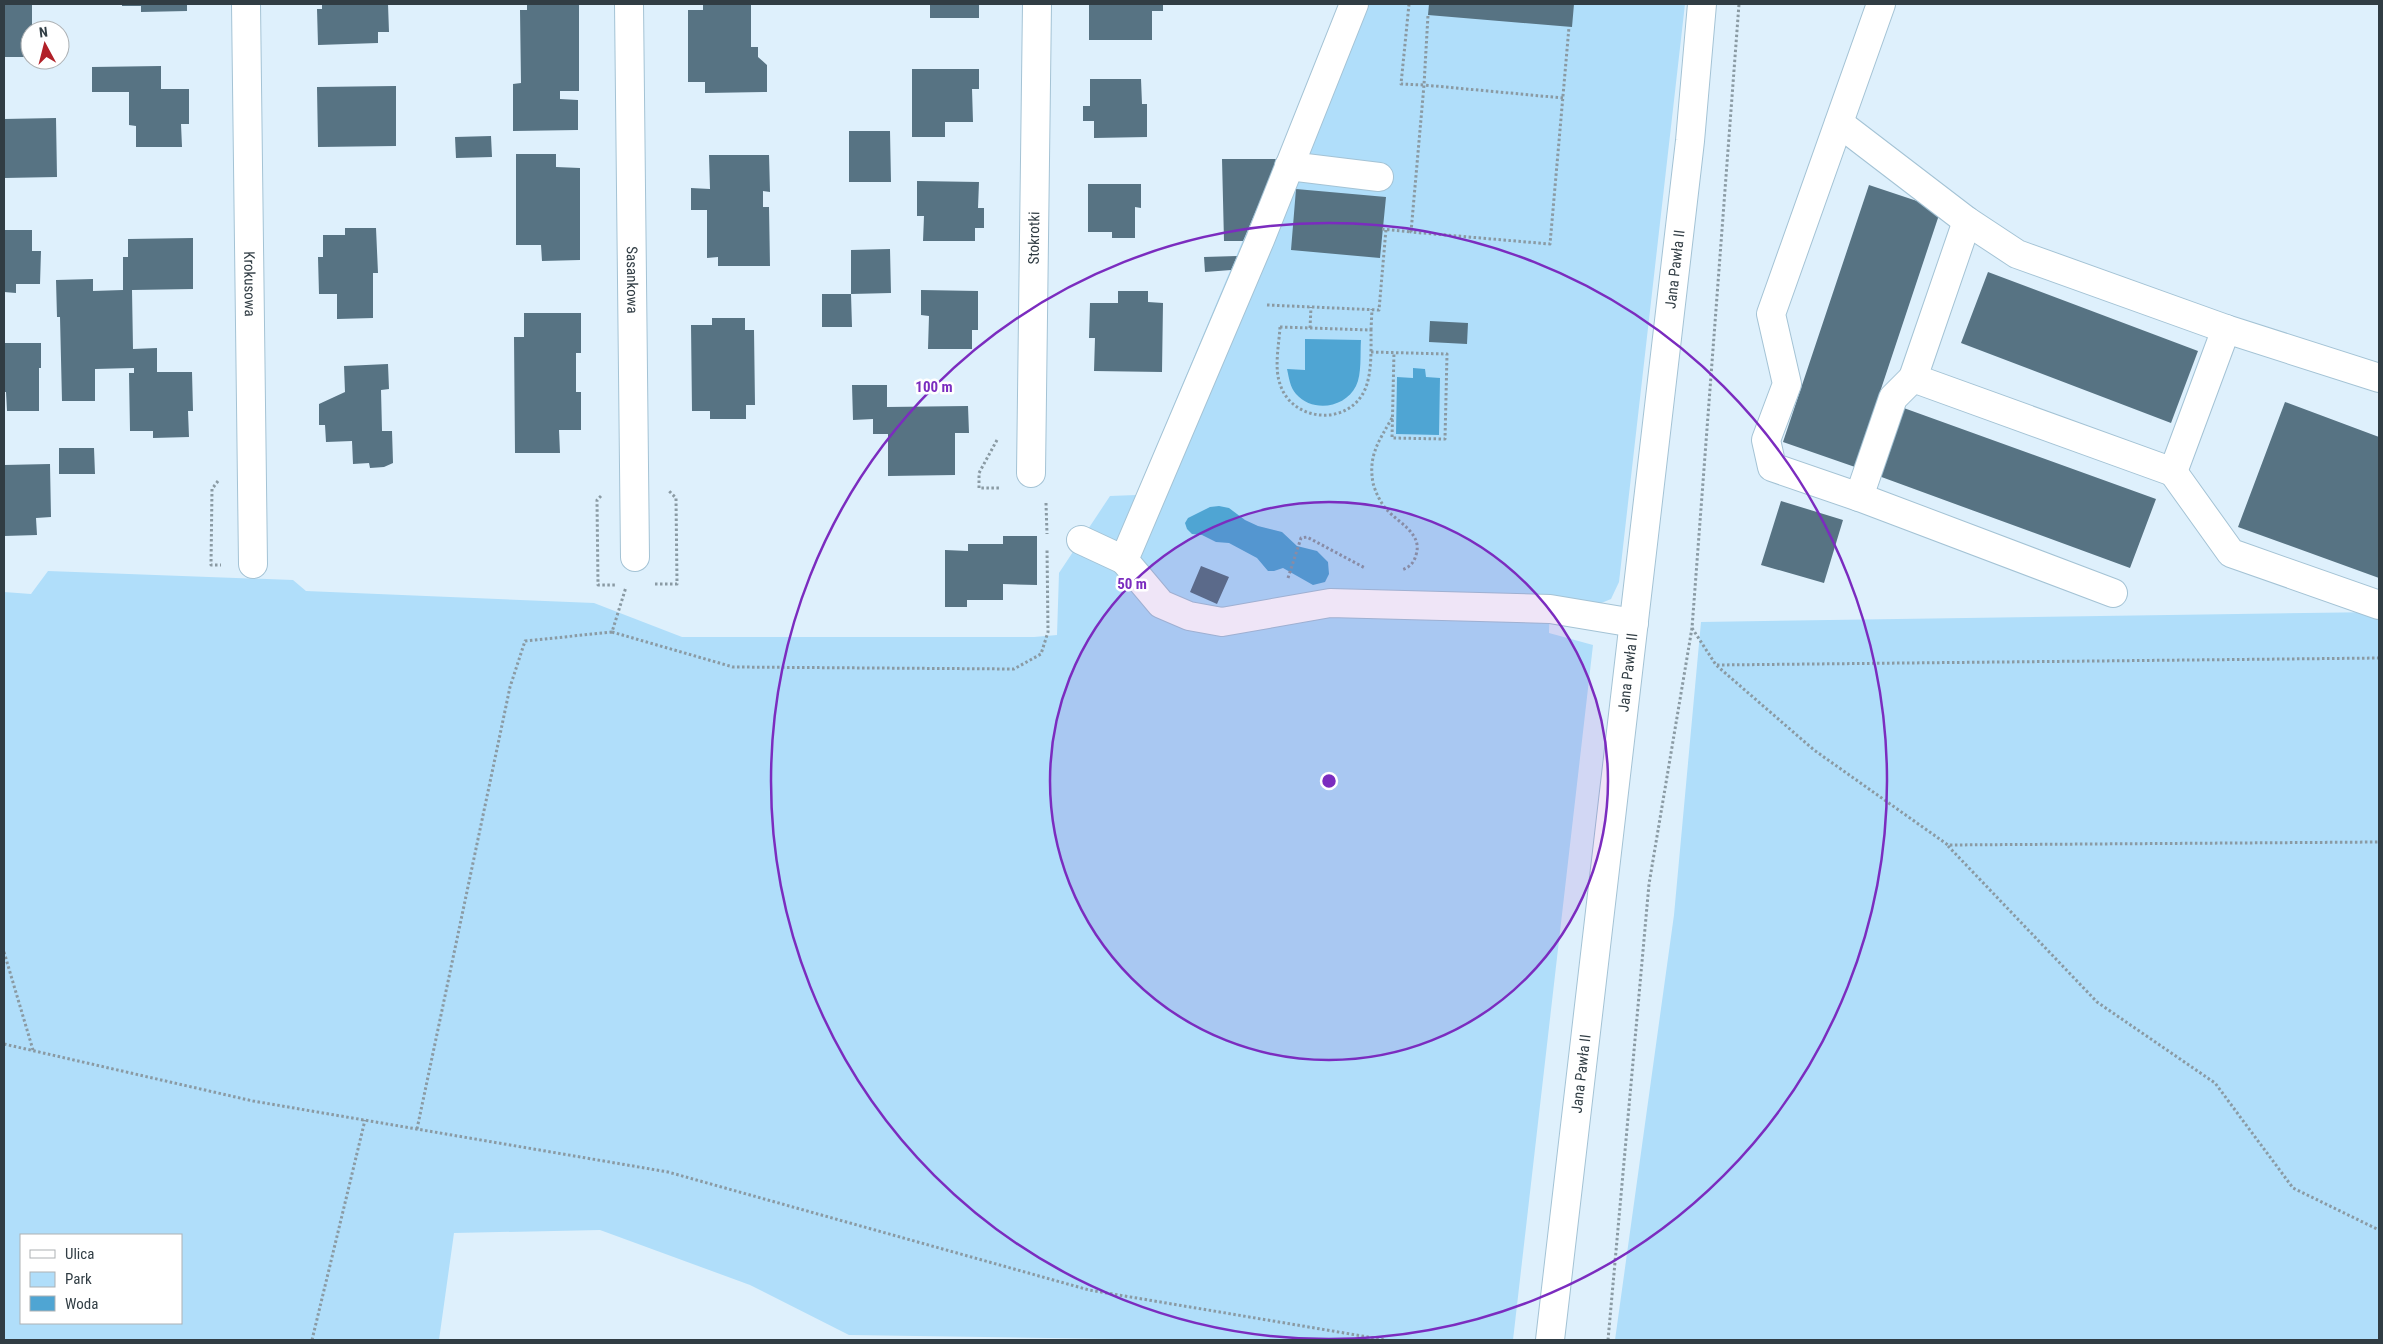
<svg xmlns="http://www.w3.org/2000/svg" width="2383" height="1344" font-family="'Roboto Condensed',sans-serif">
<rect width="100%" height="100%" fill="#def0fc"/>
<path fill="#b0defa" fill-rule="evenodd" d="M 1342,4 L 1685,4 L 1619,582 L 1611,599 L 1594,606 L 1550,598 L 1549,633 L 1593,645 L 1513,1340 L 1183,1340 L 849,1335 L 750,1285 L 600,1230 L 454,1233 L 439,1340 L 4,1340 L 4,592 L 31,594 L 48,571 L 293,580 L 306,591 L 594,603 L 682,637 L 1034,637 L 1057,635 L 1059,573 L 1110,496 L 1136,495 ZM 21,1235 L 181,1235 L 181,1323 L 21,1323 Z
M 2379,612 L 2379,1340 L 1615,1340 L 1674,915 L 1701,622 Z"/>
<path fill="#4fa5d3" d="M 1305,339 L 1361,340 C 1360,354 1362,374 1356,386 C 1345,408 1313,413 1296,394 C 1290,387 1289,378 1287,369 L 1305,370 Z
M 1413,368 L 1425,369 L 1426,377 L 1440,378 L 1439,435 L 1396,434 L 1397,377 L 1413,378 Z
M 1219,506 L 1229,508 L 1245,520 L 1258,526 L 1282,532 L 1297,546 L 1317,551 L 1328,562 L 1329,574 L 1325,582 L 1313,585 L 1283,568 L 1274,571 L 1268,571 L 1257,558 L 1229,543 L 1216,542 L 1202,535 L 1192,534 L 1187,529 L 1185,523 L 1188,518 L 1210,507 Z"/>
<path fill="#577383" d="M 4,4 L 32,4 L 32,30 L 30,30 L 30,34 L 25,34 L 25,57 L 4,57 Z
M 122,4 L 187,4 L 187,11 L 141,12 L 141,6 L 122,6 Z
M 322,4 L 388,4 L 389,32 L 378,32 L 378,43 L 318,45 L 317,9 L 322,9 Z
M 527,4 L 579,5 L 579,91 L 560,91 L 560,99 L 578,100 L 578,130 L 513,131 L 513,84 L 521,83 L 520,10 L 527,10 Z
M 703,4 L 751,4 L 751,47 L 758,47 L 758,57 L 767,65 L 767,92 L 705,93 L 705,82 L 688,82 L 688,10 L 703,10 Z
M 930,4 L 979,4 L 979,18 L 930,18 Z
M 1089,4 L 1163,4 L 1163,11 L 1152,11 L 1152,40 L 1089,40 Z
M 1429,4 L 1574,4 L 1572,27 L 1428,15 Z
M 161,66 L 161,89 L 189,89 L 189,124 L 181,124 L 182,147 L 136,147 L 136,126 L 129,125 L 129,92 L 92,92 L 92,67 Z
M 912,69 L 979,69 L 979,89 L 972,89 L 973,122 L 945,122 L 945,137 L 912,137 Z
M 1090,79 L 1141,79 L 1142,104 L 1147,104 L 1147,137 L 1094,138 L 1094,121 L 1083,121 L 1083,106 L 1090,106 Z
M 396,86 L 396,146 L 318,147 L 317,87 Z
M 56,118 L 57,177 L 4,178 L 4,119 Z
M 849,131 L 890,131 L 891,182 L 849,182 Z
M 491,136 L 492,157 L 456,158 L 455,137 Z
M 516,154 L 556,154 L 556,167 L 580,168 L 580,260 L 542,261 L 541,245 L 516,245 Z
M 709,155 L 769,155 L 770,192 L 763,191 L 763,207 L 769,207 L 770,266 L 718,266 L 718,257 L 707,258 L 707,210 L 691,210 L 691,188 L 710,189 Z
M 1222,159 L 1278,159 L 1243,241 L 1224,241 Z
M 917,181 L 979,182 L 978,208 L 984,208 L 984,228 L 975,228 L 975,241 L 923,241 L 924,216 L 917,216 Z
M 1088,184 L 1141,184 L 1141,208 L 1135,207 L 1135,238 L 1112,238 L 1112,232 L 1088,232 Z
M 1869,185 L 1941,209 L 1855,467 L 1783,442 Z
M 1296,189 L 1386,197 L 1380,258 L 1291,250 Z
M 345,228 L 376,228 L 378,273 L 373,273 L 373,318 L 337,319 L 337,294 L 319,294 L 318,257 L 323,257 L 323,235 L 345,235 Z
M 4,230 L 32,230 L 32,251 L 41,251 L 40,284 L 16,284 L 16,293 L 4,292 Z
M 193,238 L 193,289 L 132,290 L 133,349 L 157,348 L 157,372 L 192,372 L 193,411 L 188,411 L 189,437 L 153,438 L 153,431 L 130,431 L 129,373 L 134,373 L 134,368 L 95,369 L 95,401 L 62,401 L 60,317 L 57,317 L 56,280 L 93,279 L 93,291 L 123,290 L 123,257 L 128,257 L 128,239 Z
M 890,249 L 891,293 L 851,294 L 852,327 L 822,327 L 822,294 L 851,294 L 851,250 Z
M 1237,256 L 1231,270 L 1205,272 L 1204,257 Z
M 1988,272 L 2198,351 L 2171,423 L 1961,343 Z
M 921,290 L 978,291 L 978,330 L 972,330 L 972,349 L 928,349 L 929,316 L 921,315 Z
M 1118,291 L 1148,291 L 1148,302 L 1163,303 L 1162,372 L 1094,371 L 1095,338 L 1089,338 L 1090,303 L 1118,303 Z
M 524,313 L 581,313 L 581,353 L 576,353 L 576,392 L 581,392 L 581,430 L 559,430 L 560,453 L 515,453 L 514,337 L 524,337 Z
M 712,318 L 745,318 L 745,330 L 754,330 L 755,405 L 746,405 L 746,419 L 710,419 L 710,411 L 692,411 L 691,325 L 712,325 Z
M 1430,321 L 1468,323 L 1467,344 L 1429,342 Z
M 4,343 L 41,343 L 41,368 L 39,368 L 39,411 L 7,411 L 6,392 L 4,392 Z
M 388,364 L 389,389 L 381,390 L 382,431 L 392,431 L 393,463 L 384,467 L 370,468 L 369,463 L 353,464 L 352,441 L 326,442 L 325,425 L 319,425 L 319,404 L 345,392 L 344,366 Z
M 852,385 L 887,385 L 887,407 L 968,406 L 969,433 L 955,433 L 955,475 L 888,476 L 888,434 L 873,434 L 873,419 L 853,420 Z
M 2285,402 L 2379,437 L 2379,578 L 2238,527 Z
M 1901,407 L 2156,499 L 2130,568 L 1876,475 Z
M 59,448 L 94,448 L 95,474 L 59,474 Z
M 50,464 L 51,517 L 36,518 L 37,535 L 4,536 L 4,465 Z
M 1781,501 L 1843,520 L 1824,583 L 1761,565 Z
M 1003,536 L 1037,536 L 1037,585 L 1003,584 L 1003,600 L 967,600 L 967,607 L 945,607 L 945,550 L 968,551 L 968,544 L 1003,544 Z
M 1201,566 L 1229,577 L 1217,604 L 1190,592 Z"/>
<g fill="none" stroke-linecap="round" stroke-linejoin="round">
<defs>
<g id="minor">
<path id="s1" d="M 246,4 L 253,564"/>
<path id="s2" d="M 629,4 L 635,557"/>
<path d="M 1354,4 L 1260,240 L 1124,560 L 1161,604 L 1189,616 L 1222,622 L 1330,603 L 1550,609 L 1634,623"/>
<path d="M 1881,4 L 1771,314 L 1787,384 L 1766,440 L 1772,467 L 1859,497 L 2113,593"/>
<path d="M 1839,123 L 1967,221 L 2017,254 L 2226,329 L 2379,378"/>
<path d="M 1289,166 L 1379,177"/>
<path d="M 1967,221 L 1913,378 L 2173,472 L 2226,329"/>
<path d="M 2173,472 L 2231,553 L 2379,605"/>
<path id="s3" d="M 1031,473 L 1037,4"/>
<path d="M 1859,497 L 1893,398 L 1913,378"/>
<path d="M 1081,540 L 1124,560"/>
<path id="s4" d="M 1550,1340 L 1690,141 L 1702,4"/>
</g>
</defs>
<use href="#minor" stroke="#a4c3d5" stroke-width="30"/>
<path stroke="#8a9aa3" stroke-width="3" stroke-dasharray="2.5 2.5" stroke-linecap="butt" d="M 1409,4 L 1401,84 L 1424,85 L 1428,15
M 1563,98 L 1424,85 L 1411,232 L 1550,244 L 1569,27
M 1382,229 L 1411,232
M 1267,305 L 1379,310 L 1386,229
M 1280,327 L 1371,330 C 1371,349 1372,370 1366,387 C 1351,427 1292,423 1280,384 C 1274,367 1279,345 1280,327 Z
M 1310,328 L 1311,307
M 1371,330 L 1372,309
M 1371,352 L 1447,354 L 1445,439 L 1392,438 L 1394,352
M 1392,418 C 1379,441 1368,455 1373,483 C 1375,491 1381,504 1387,510 C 1399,523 1423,534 1416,555 C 1414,563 1409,568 1401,570
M 997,440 L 979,473 L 979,488 L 1001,488
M 218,481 L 212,489 L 211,565 L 221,565
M 601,496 L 597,500 L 598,585 L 616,585
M 1046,503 L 1047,534
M 1288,578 L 1301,538 L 1307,537 L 1365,568
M 655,584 L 677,584 L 676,498 L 668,490
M 1692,628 L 1716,665 L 1814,750 L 1948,845 L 2379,842
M 612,632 L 733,667 L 1014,669 L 1041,654 L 1048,632 L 1047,548
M 1717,665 L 2379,658
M 1948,846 L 2097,1002 L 2215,1083 L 2293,1188 L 2379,1230
M 4,952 L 33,1050
M 4,1044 L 253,1101 L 668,1172 L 1089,1290 L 1386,1340
M 417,1129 L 510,687 L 525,641 L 612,632 L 626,587
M 312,1340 L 365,1120
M 1608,1340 L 1649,884 L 1692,628 L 1739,4"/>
<use href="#minor" stroke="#fff" stroke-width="28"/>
</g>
<circle cx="1329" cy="781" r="279" fill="#7b2cbf" fill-opacity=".12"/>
<g fill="none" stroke="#7b2cbf" stroke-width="2.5">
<circle cx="1329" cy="781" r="279"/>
<circle cx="1329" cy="781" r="558"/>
</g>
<g text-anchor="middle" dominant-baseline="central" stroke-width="5" stroke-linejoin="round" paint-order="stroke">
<g font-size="15" fill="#313d44" stroke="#fff">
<text stroke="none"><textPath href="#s3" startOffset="235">Stokrotki</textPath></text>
<text stroke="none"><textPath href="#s4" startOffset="1078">Jana Pawła II</textPath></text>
<text stroke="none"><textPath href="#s2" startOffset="276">Sasankowa</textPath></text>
<text stroke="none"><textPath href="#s1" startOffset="280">Krokusowa</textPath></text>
<text stroke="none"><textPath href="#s4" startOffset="672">Jana Pawła II</textPath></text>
<text stroke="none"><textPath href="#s4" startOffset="268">Jana Pawła II</textPath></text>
</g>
</g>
<circle cx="1329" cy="781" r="8" fill="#7b2cbf" stroke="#fff" stroke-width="2.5"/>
<g font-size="15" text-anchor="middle" font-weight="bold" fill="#7b2cbf" stroke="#fff" stroke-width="5" stroke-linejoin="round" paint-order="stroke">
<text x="934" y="392">100 m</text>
<text x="1132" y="589">50 m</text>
</g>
<rect width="2383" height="1344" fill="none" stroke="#313d44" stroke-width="10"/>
<rect x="20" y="1234" width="162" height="90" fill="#ffffff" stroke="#adb1b4"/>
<rect x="30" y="1250" width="25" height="8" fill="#ffffff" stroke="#adb1b4"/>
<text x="65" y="1259" font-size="15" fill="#313d44">Ulica</text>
<rect x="30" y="1272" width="25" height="15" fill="#b0defa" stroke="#adb1b4"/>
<text x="65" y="1284" font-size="15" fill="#313d44">Park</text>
<rect x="30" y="1296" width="25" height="15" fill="#4fa5d3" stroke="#adb1b4"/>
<text x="65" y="1309" font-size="15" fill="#313d44">Woda</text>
<g transform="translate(45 45) rotate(353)"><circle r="24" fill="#ffffff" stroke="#adb1b4"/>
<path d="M0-4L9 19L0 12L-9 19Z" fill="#b12028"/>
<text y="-8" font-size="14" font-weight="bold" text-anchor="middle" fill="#313d44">N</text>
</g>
</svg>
